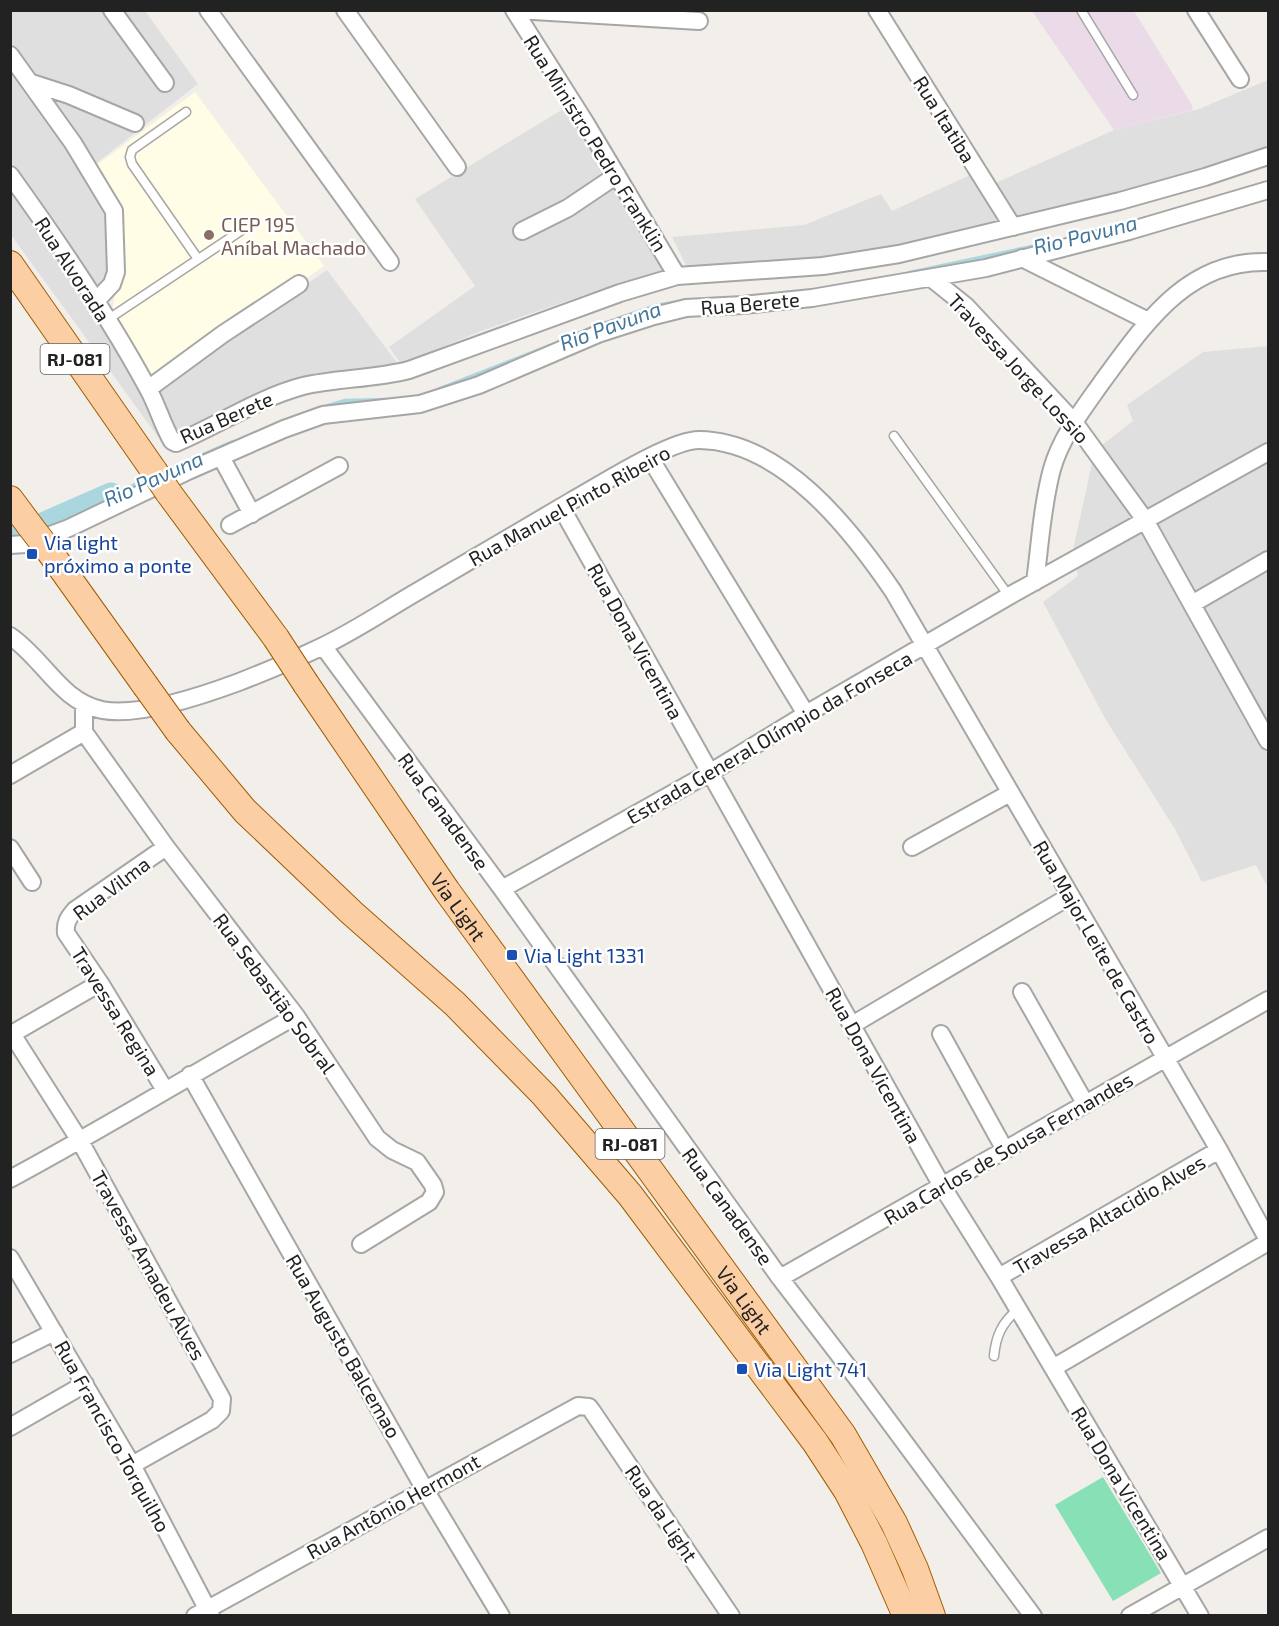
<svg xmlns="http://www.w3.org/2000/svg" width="1279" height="1626" font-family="'Exo 2',sans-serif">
<rect width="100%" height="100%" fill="#f2eee9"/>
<path fill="#e0dfdf" d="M 10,11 L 145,11 L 198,84 L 90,168 L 115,211 L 116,276 L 102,310 L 148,394 L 327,270 L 398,364 L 326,374 L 231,405 L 161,441 L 11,235 Z
M 1268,80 L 1268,148 L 1144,189 L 1017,220 L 835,258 L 688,269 L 672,237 L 804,225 L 881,194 L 892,211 L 970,175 L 980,190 L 1114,130 L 1199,109 Z
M 565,108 L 667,269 L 587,294 L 481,331 L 401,364 L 389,347 L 475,286 L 415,199 Z
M 1268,346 L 1268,888 L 1256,865 L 1202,882 L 1175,829 L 1106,720 L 1043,602 L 1078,576 L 1073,550 L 1092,463 L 1102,445 L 1133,421 L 1127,405 L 1203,352 Z"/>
<path fill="#ebdbe9" d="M 1032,11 L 1134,11 L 1192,105 L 1193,110 L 1114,130 Z"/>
<path fill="#fffde5" d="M 195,92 L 324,266 L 151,384 L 111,323 L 120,258 L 116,211 L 90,170 Z"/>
<path fill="#87e0b6" d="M 1103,1477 L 1161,1573 L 1113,1601 L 1055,1505 Z"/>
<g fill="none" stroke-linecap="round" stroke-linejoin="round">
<path stroke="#aad7df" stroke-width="4.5" d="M 910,273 L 1046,244
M 618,319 L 656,306 L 674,303
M 440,389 L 555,344
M 322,408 L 345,401 L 388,400
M 164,472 L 233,442
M 111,496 L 148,479"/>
<path stroke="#aad7df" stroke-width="27" d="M 10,533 L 36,529 L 111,496"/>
<defs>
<path id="lane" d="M 1081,10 L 1133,95
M 186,112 L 132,150 L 130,157 L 132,164 L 198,259
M 107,320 L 245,228
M 894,436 L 1009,596
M 994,1356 C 996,1335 1002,1323 1018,1309"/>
<path id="street" d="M 112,10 L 165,83
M 208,10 L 390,262
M 345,10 L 457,167
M 514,10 L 585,122 L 677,276
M 517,10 L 699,21
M 877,10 L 1013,227
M 1196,10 L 1240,79
M 10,55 L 73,143 L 114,211 L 116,272 L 112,284 L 96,301
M 32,83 L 69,95 L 135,123
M 10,175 C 59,243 107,313 147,387 C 157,404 162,424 172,441 L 176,443 C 219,425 258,398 303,386 C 338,378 374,379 409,370 L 620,293 L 677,276 L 823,266 L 899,254 L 1120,201 L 1205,177 L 1268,156
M 522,231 L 568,208 L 617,175
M 1022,258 L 1148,321
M 931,278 L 966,306 L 1074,422 L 1145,520 L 1268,741
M 148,389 L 223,334 L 299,284
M 221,457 L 252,514
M 650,458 L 806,714
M 561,507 L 942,1186 L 999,1277 L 1200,1616
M 230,525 L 339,466
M 10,545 L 26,544 L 69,528 L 188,471 L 284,429 L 323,415 L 420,404 L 479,385 L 598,334 L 654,316 L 686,308 L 743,305 L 812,298 L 986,268 L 1129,231 L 1268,190
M 1035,582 C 1040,545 1042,506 1052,469 C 1061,437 1083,409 1102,382 C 1145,324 1187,259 1268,262
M 1192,604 L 1268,560
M 10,636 C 44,659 60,701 102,710 C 139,717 204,695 239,682 C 267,671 294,660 321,647 C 355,631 387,609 420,590 C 471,560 522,530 573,500 C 600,485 670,440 699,440 C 782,441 850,528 893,591 L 1219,1150 L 1268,1240
M 323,646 L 502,889 L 780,1278 L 859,1381 L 1033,1616
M 84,704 L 84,732 L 166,847 L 296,1016 L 377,1138 L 392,1150 L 417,1162 L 433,1185 L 435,1192 L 429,1202 L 361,1244
M 10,775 L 84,732
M 912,847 L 1010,793
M 10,848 L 32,882
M 502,889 L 711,772 L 806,714 L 1009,596 L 1268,452
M 1022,992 L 1085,1103
M 852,1025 L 1070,896
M 12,1034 L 80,1141 L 222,1399 L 221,1411 L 212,1420 L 132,1465
M 941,1034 L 1005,1150
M 10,1035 L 100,983
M 190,1075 L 424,1488 L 501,1616
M 165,1090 L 100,983 L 66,933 C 65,923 68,918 75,910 L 166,847
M 10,1179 C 107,1127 200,1069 296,1016
M 10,1258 L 132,1465 L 211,1616
M 999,1277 L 1219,1150
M 780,1278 L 1268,1000
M 10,1354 L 54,1332
M 1053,1368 L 1268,1242
M 10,1427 L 85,1384
M 195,1616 L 578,1406 L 589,1407 L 592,1411 L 731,1616
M 1130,1616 L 1268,1538"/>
<g id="primary">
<path d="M 10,264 L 154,471"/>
<path d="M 168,492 L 276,638"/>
<path d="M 10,499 L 30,526"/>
<path d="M 47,548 L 145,685"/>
<path id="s1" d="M 306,684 L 447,891 L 843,1435 L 894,1523 L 915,1569 L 932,1616"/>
<path d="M 178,731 L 245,811 L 352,913 L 455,1004 L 544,1095 L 630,1195 L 815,1442 L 847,1491 L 874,1543 L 906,1616"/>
</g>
</defs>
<use href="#lane" stroke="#a6a6a6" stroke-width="11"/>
<use href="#street" stroke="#a6a6a6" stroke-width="20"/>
<use href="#primary" stroke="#a05d00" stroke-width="28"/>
<use href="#lane" stroke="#fff" stroke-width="8"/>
<use href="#street" stroke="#fff" stroke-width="16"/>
<use href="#primary" stroke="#fccea3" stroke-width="26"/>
<defs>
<path id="primary-bridge" d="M 154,471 L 168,492
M 30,526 L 47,548
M 276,638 L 306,684
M 145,685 L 178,731"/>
</defs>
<use href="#primary-bridge" stroke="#a05d00" stroke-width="28" stroke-linecap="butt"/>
<use href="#primary-bridge" stroke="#fccea3" stroke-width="26"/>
</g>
<circle fill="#8d6e63" stroke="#fff" stroke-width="2" cx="209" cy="235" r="6"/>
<g fill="#1a4fb4" stroke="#fff" stroke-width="2">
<rect x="26" y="548" width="12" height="12" rx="3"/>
<rect x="506" y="949" width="12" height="12" rx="3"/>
<rect x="736" y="1363" width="12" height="12" rx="3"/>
</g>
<g text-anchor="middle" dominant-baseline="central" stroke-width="5" stroke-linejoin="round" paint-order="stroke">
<g fill="#fff" stroke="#646464" stroke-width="1.5">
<rect x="40.5" y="344" width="69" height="30" rx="4.5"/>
<rect x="595.5" y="1129" width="69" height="30" rx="4.5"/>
</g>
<g font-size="18" font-weight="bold" fill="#222">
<text x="75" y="359">RJ-081</text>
<text x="630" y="1144">RJ-081</text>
</g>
<g font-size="20" fill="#222" stroke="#fff">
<text transform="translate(945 119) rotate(58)">Rua Itatiba</text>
<text transform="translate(596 143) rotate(58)">Rua Ministro Pedro Franklin</text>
<text transform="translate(73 269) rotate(57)">Rua Alvorada</text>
<text transform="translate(750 303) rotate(-5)">Rua Berete</text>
<text transform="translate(1019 368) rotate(47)">Travessa Jorge Lossio</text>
<text transform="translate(226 417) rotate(-24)">Rua Berete</text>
<text transform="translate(569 505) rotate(-29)">Rua Manuel Pinto Ribeiro</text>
<text transform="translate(636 641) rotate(61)">Rua Dona Vicentina</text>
<text transform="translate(769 737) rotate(-30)">Estrada General Olímpio da Fonseca</text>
<text transform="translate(444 811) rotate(54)">Rua Canadense</text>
<text transform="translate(111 888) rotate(-37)">Rua Vilma</text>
<text stroke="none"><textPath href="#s1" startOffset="270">Via Light</textPath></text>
<text transform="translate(1097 942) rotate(60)">Rua Major Leite de Castro</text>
<text transform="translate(275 993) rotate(54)">Rua Sebastião Sobral</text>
<text transform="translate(116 1011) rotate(58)">Travessa Regina</text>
<text transform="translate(874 1065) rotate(61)">Rua Dona Vicentina</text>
<text transform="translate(1008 1148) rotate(-30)">Rua Carlos de Sousa Fernandes</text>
<text transform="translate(728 1206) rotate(54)">Rua Canadense</text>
<text transform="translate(1109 1214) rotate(-30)">Travessa Altacidio Alves</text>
<text transform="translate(149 1265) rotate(61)">Travessa Amadeu Alves</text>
<text stroke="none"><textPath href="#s1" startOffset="756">Via Light</textPath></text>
<text transform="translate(344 1346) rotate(60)">Rua Augusto Balcemao</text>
<text transform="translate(113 1436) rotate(61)">Rua Francisco Torquilho</text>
<text transform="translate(1122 1483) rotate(59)">Rua Dona Vicentina</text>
<text transform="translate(393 1506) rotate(-29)">Rua Antônio Hermont</text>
<text transform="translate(662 1513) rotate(56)">Rua da Light</text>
</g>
<g font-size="20" fill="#785e54" stroke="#fff" text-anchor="start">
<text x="221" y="224">CIEP 195<tspan x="221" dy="23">Aníbal Machado</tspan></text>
</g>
<g font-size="20" fill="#164399" stroke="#fff" text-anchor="start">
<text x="44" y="542">Via light<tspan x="44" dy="23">próximo a ponte</tspan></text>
<text x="524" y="955">Via Light 1331</text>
<text x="754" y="1369">Via Light 741</text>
</g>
<g font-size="21" font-style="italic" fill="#43769b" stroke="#fff">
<text transform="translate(1085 234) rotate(-14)">Rio Pavuna</text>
<text transform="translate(610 325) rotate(-20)">Rio Pavuna</text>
<text transform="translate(153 478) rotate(-24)">Rio Pavuna</text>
</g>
</g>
<rect width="1279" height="1626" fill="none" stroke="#222222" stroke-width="24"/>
</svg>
